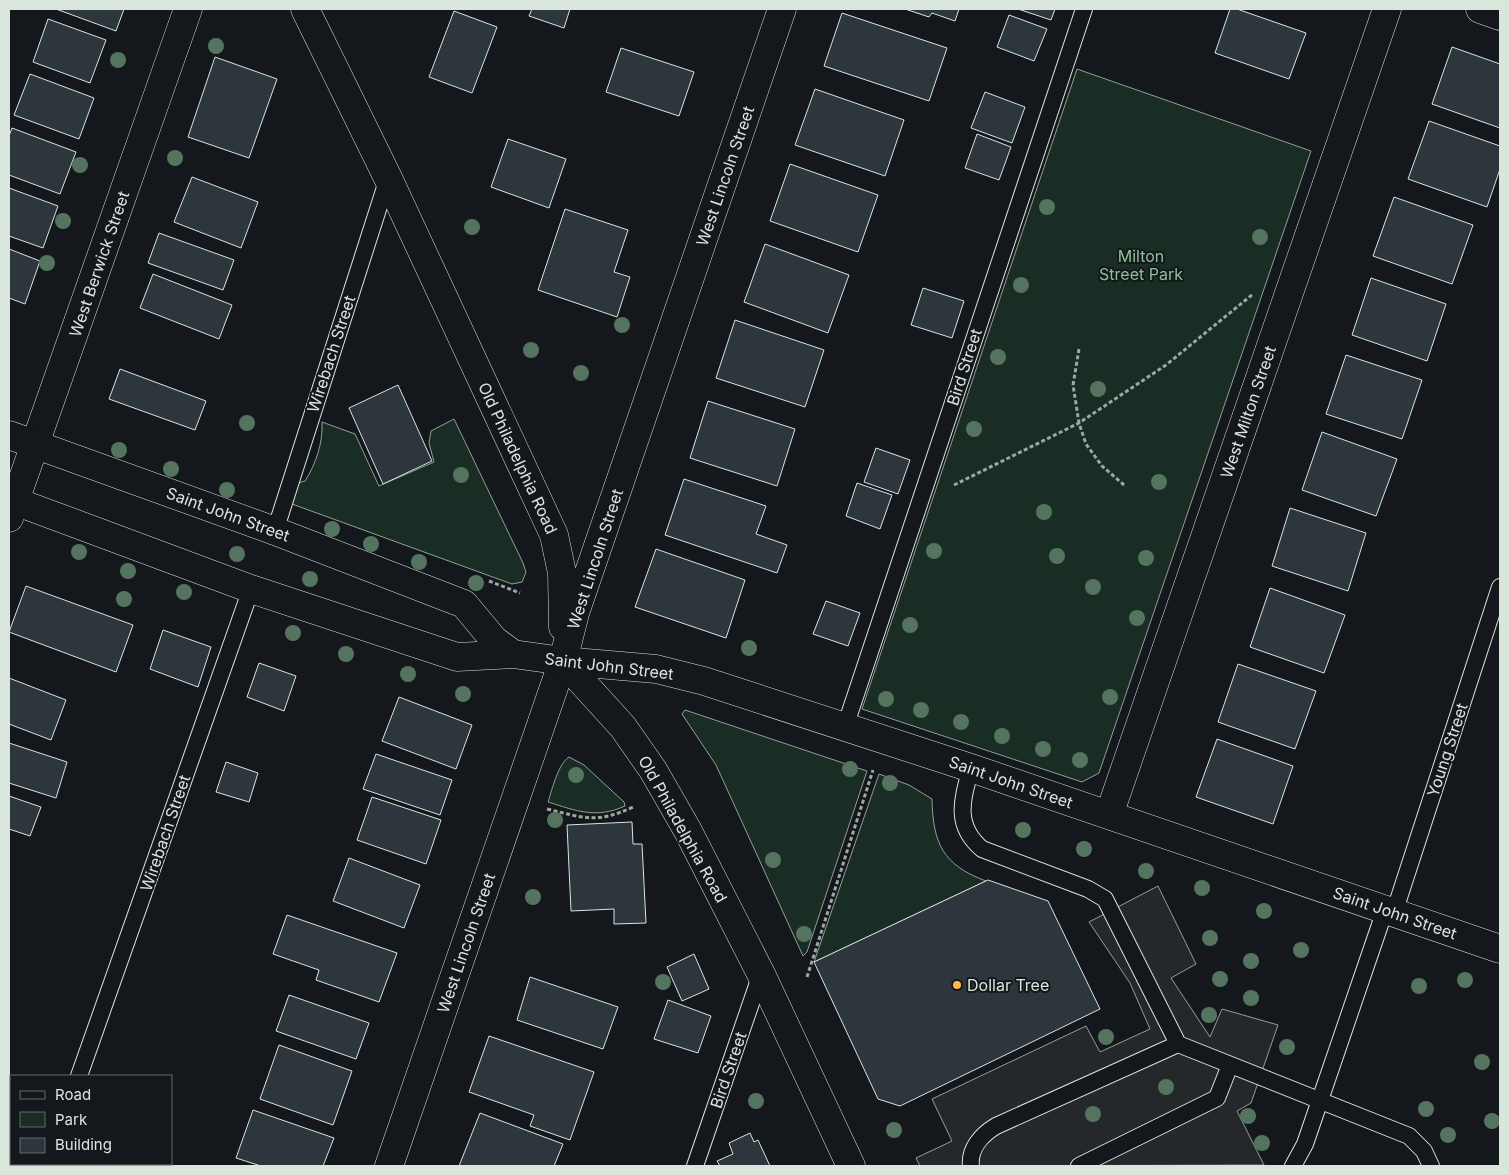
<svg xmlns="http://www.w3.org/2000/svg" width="1509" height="1175" font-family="Inter,sans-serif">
<rect width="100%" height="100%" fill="#14181c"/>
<path fill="#1a2d24" stroke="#939e99" d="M 1077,69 L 1311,151 L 1099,773 L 1082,782 L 862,709 Z
M 454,419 L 523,563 L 526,572 L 522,582 L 512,584 L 292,504 L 298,483 L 305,481 C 316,464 323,443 322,422 L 355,434 L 379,486 L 434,462 L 429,443 L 431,431 Z
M 685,710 L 867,771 L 807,952 L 803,956 L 716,765 L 682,714 Z
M 569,757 L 584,765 L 624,802 L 625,806 C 596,819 577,811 548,802 C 552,790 558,764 569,757 Z
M 879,774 L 909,785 L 932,799 C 933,844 943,865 986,881 L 814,962 Z"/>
<path fill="#24282b" stroke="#939e99" d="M 1158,886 L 1196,964 L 1171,978 L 1210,1037 L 1222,1009 L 1278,1025 L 1251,1103 L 1237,1111 L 1264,1165 L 920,1166 L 916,1158 L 952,1141 L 932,1099 L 1086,1026 L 1100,1052 L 1150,1029 L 1130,983 L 1089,922 Z"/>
<path fill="#2c363c" stroke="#d8e6dc" d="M 56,9 L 124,9 L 116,31 Z
M 532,9 L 570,9 L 564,28 L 529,16 Z
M 905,9 L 959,9 L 955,21 L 932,13 L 929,17 Z
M 1018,9 L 1055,9 L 1051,20 Z
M 1230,9 L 1237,9 L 1306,33 L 1289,79 L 1215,53 Z
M 454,11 L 497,27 L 472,93 L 429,77 Z
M 842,13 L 947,48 L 929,101 L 824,66 Z
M 1009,15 L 1047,29 L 1034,61 L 997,47 Z
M 48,19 L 106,40 L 90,83 L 33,62 Z
M 1452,47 L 1500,64 L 1500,128 L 1432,104 Z
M 621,48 L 694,72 L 679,116 L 606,92 Z
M 215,57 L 277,79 L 249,158 L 188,137 Z
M 30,74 L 94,98 L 79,139 L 14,115 Z
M 815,89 L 904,120 L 885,176 L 795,145 Z
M 985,92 L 1025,107 L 1012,143 L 971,128 Z
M 1429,121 L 1500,146 L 1500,169 L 1487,207 L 1408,179 Z
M 12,128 L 76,152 L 60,194 L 9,175 L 9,136 Z
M 977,134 L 1011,147 L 999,180 L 965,168 Z
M 508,139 L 566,159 L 549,208 L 491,187 Z
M 790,164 L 878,195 L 858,252 L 770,221 Z
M 192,177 L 258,202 L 241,248 L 174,222 Z
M 9,188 L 58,206 L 43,248 L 9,236 Z
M 1394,197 L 1473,225 L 1452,284 L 1373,256 Z
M 565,209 L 628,230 L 614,272 L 630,277 L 617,317 L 538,290 Z
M 159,233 L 234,260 L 223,290 L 148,263 Z
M 765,244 L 849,275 L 828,333 L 744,302 Z
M 9,249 L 40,261 L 25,304 L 9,298 Z
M 153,274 L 232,305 L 219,339 L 140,308 Z
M 1371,278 L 1446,304 L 1427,361 L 1352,335 Z
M 923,288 L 964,301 L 952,338 L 911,325 Z
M 735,320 L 824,350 L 805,407 L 716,378 Z
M 1346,355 L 1422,380 L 1402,439 L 1326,414 Z
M 120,369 L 206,401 L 195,430 L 109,399 Z
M 398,385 L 432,461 L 383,484 L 349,408 Z
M 708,401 L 795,429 L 777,486 L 690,458 Z
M 1322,432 L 1397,459 L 1376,516 L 1302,490 Z
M 876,448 L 910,460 L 898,494 L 864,482 Z
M 684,479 L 766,506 L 756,534 L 787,545 L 777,573 L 665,535 Z
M 857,483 L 892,495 L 880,529 L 846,516 Z
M 1290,508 L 1366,533 L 1348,591 L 1272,566 Z
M 656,549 L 745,580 L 726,638 L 635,607 Z
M 26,586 L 133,625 L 116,672 L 9,632 Z
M 1270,588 L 1345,615 L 1324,673 L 1250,647 Z
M 826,601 L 860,613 L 848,646 L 813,634 Z
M 163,630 L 211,647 L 198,687 L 150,669 Z
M 259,663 L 296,676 L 284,711 L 247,697 Z
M 1238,664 L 1316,691 L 1295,749 L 1218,722 Z
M 9,678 L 66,700 L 51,740 L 9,724 Z
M 399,697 L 472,725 L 456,769 L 382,741 Z
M 1217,739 L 1293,766 L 1273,824 L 1196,797 Z
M 9,743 L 67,762 L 56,798 L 9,783 Z
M 376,754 L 452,780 L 440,815 L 363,789 Z
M 226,762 L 258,773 L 249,802 L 216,792 Z
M 9,796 L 41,807 L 30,836 L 9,829 Z
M 372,797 L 441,820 L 426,864 L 357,840 Z
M 632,822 L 633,844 L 642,844 L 646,923 L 614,924 L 614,909 L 571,911 L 567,825 Z
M 349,858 L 420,885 L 404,928 L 333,901 Z
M 988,880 L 1048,901 L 1100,1009 L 900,1106 L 878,1099 L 814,962 Z
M 287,915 L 397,953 L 379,1002 L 316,980 L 319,970 L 273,954 Z
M 694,954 L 709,989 L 682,1001 L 667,967 Z
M 530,977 L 618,1007 L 603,1049 L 517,1020 Z
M 289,995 L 369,1023 L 356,1059 L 276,1031 Z
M 668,1000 L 711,1016 L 698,1053 L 654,1039 Z
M 489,1036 L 594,1072 L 570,1140 L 530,1126 L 534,1115 L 469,1092 Z
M 279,1045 L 352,1071 L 333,1125 L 260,1099 Z
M 253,1110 L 334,1138 L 323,1166 L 261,1166 L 236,1158 Z
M 480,1113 L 563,1144 L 554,1166 L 459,1166 Z
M 750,1133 L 754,1142 L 758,1140 L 770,1166 L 720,1166 L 717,1161 L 733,1154 L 729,1143 Z"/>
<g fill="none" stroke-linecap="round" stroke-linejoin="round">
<defs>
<path id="lane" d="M 275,531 L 388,178
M 845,727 L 1084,9
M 971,768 C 962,800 954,825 982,849 L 1088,889 L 1105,899 L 1178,1044
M 1394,913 L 1500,587
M 79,1076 L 251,589
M 47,1166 L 48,1164
M 695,1166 L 761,974
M 971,1166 C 969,1149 981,1135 996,1126 L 1178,1044 L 1409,1136 L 1424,1151 L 1431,1166
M 1079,1166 L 1217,1098 L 1230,1065
M 1293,1166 L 1305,1144 L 1385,910"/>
<path id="street" d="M 305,9 L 388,178 L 554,535 L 562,573 L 563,627
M 1480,9 L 1500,16
M 9,518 L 188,9
M 563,661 L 656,669 L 704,681 L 971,768 L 1500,949
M 1109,815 L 1387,9
M 389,1166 L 563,661 L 575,613 L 782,9"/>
<path id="primary" d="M 9,435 L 275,531 L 464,604 L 494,640 L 513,654
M 9,499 L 251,589 L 457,657 L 513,654 L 563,661 L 623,727 L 653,770 L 688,831 L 761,974 L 851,1166"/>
</defs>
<use href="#lane" stroke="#d8e6dc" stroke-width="18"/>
<use href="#street" stroke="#d8e6dc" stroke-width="29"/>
<use href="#primary" stroke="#d8e6dc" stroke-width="29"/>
<path stroke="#9da8a2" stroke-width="3" stroke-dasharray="4 2.5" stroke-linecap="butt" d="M 1079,349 L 1073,385 L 1079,423 L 1086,444 L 1102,466 L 1124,485
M 954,485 L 1079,423 L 1166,365 L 1253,294
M 489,581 L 520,593
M 547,809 C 585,818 596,824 633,807
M 807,977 L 873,770"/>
<use href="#lane" stroke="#14181c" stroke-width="16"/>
<use href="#street" stroke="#14181c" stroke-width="28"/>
<use href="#primary" stroke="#14181c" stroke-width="28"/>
</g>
<g fill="#55745f">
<circle cx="216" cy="46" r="8"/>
<circle cx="118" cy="60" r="8"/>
<circle cx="175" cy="158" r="8"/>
<circle cx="80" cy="165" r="8"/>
<circle cx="1047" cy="207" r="8"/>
<circle cx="63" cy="221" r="8"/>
<circle cx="472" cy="227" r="8"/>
<circle cx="1260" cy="237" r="8"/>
<circle cx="47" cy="263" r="8"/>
<circle cx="1021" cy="285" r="8"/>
<circle cx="622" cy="325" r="8"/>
<circle cx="531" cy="350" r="8"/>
<circle cx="998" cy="357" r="8"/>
<circle cx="581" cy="373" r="8"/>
<circle cx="1098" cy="389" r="8"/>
<circle cx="247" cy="423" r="8"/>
<circle cx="974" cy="429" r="8"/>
<circle cx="119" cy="450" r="8"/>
<circle cx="171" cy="469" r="8"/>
<circle cx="461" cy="475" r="8"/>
<circle cx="1159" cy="482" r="8"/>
<circle cx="227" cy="490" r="8"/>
<circle cx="1044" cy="512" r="8"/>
<circle cx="332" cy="529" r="8"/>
<circle cx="371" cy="544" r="8"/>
<circle cx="934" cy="551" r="8"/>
<circle cx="79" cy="552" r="8"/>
<circle cx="237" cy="554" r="8"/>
<circle cx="1057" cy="556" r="8"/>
<circle cx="1146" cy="558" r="8"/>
<circle cx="419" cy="562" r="8"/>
<circle cx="128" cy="571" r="8"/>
<circle cx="310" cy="579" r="8"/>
<circle cx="476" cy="583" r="8"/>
<circle cx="1093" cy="587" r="8"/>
<circle cx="184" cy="592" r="8"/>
<circle cx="124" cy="599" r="8"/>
<circle cx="1137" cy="618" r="8"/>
<circle cx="910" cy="625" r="8"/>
<circle cx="293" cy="633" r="8"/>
<circle cx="749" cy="648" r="8"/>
<circle cx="346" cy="654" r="8"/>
<circle cx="408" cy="674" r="8"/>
<circle cx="463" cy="694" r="8"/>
<circle cx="1110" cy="697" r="8"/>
<circle cx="886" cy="699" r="8"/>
<circle cx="921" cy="710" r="8"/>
<circle cx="961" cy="722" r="8"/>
<circle cx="1002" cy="736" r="8"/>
<circle cx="1043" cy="749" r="8"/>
<circle cx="1080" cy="760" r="8"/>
<circle cx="850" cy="769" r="8"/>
<circle cx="576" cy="775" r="8"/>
<circle cx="890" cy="783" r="8"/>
<circle cx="555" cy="820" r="8"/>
<circle cx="1023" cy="830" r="8"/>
<circle cx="1084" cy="849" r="8"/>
<circle cx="773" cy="860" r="8"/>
<circle cx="1146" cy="871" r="8"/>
<circle cx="1202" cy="888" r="8"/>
<circle cx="533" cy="897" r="8"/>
<circle cx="1264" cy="911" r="8"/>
<circle cx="804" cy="934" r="8"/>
<circle cx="1210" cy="938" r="8"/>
<circle cx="1301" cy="950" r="8"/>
<circle cx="1251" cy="961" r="8"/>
<circle cx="1220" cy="979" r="8"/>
<circle cx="1465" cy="980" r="8"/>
<circle cx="663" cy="982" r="8"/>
<circle cx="1419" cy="986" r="8"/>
<circle cx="1251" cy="998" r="8"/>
<circle cx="1209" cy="1015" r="8"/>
<circle cx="1106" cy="1037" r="8"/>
<circle cx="1287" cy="1047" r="8"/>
<circle cx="1482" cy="1062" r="8"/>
<circle cx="1166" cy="1087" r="8"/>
<circle cx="756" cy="1101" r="8"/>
<circle cx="1426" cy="1109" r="8"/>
<circle cx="1093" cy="1114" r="8"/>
<circle cx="1248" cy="1116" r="8"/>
<circle cx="1492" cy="1121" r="8"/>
<circle cx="894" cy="1130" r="8"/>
<circle cx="1448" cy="1135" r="8"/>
<circle cx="1262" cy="1143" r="8"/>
</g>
<circle fill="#ffb74d" stroke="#14181c" stroke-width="2" cx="957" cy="985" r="5"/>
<g text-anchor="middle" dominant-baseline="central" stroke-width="4" stroke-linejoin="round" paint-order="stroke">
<g font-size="16" fill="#d8e6dc" stroke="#14181c">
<text transform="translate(725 176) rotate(-71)">West Lincoln Street</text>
<text transform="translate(99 264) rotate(-71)">West Berwick Street</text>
<text transform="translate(331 354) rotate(-72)">Wirebach Street</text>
<text transform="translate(964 367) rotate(-72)">Bird Street</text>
<text transform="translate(1248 412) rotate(-71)">West Milton Street</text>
<text transform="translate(518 458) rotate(65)">Old Philadelphia Road</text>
<text transform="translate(228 514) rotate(20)">Saint John Street</text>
<text transform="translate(595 559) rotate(-72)">West Lincoln Street</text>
<text transform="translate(609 666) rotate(7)">Saint John Street</text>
<text transform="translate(1447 750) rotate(-72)">Young Street</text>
<text transform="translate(1011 782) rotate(19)">Saint John Street</text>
<text transform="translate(683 829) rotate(61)">Old Philadelphia Road</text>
<text transform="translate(165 833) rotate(-71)">Wirebach Street</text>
<text transform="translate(1395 913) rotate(19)">Saint John Street</text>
<text transform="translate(466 943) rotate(-71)">West Lincoln Street</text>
<text transform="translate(728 1070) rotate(-71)">Bird Street</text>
</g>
<g font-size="16" fill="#8ac095" stroke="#14181c">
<text x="1141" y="256">Milton<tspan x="1141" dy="18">Street Park</tspan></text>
</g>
<g font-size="16" fill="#d8e6dc" stroke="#14181c" text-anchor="start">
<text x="967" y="985">Dollar Tree</text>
</g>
</g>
<rect width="1509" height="1175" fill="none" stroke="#d8e6dc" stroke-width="20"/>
<rect x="10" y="1075" width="162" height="90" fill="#14181c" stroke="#626a69"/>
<rect x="20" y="1091" width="25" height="8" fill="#14181c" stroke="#626a69"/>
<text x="55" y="1100" font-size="15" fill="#d8e6dc">Road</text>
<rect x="20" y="1112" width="25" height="15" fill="#1a2d24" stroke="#626a69"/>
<text x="55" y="1125" font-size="15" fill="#d8e6dc">Park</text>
<rect x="20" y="1138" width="25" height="15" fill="#2c363c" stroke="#626a69"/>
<text x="55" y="1150" font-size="15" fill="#d8e6dc">Building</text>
</svg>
